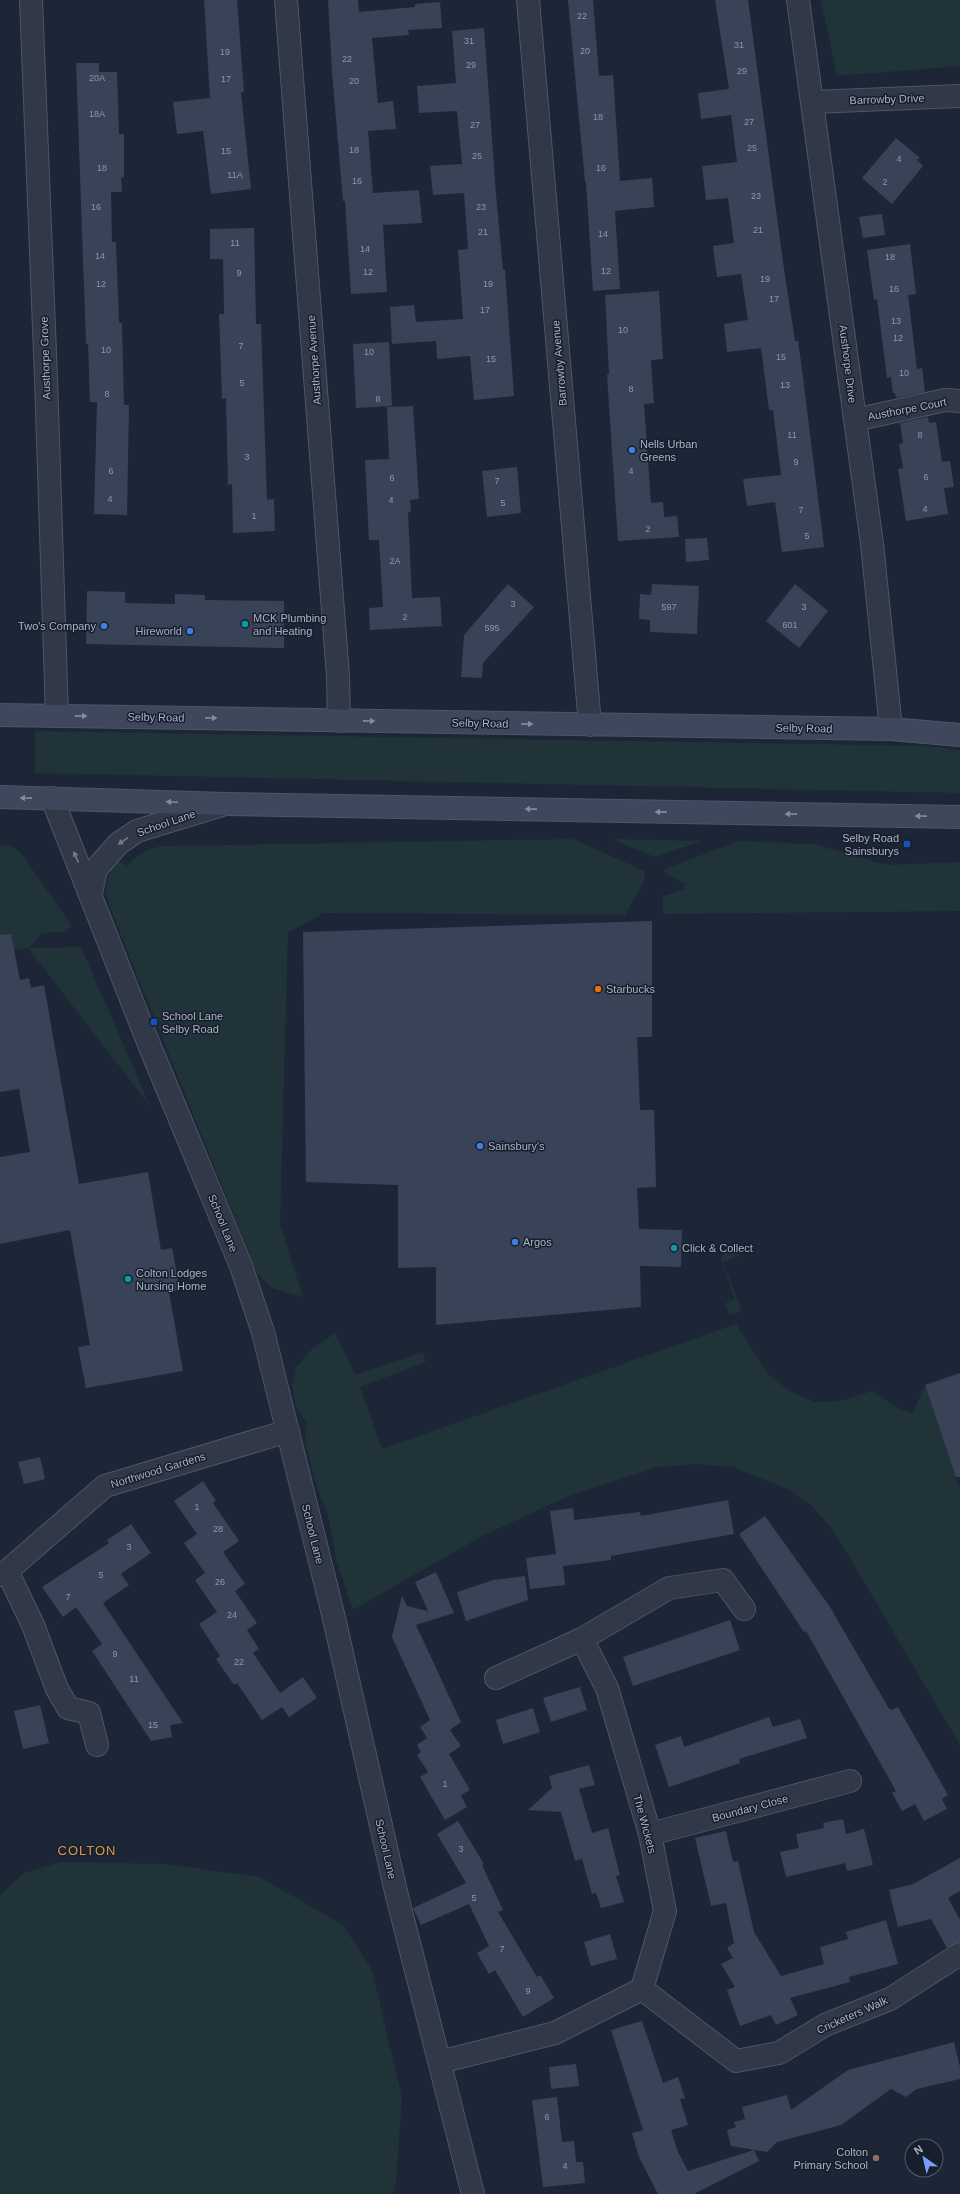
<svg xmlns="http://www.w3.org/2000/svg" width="960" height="2194" font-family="Helvetica,sans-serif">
<rect width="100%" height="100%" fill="#1d2637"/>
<path fill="#1f3338" d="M 821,0 L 960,0 L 960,66 L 837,76 Z
M 35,731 L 927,746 L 960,750 L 960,793 L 35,773 Z
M 573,839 L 644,871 L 645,880 L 625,915 L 324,913 L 288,933 L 280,1224 L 303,1297 L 271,1288 L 257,1273 L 109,905 C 104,887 106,875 117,860 L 127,866 C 137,855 146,850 161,846 Z
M 611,839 L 702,841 L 655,857 Z
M 738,841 L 813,844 L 887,865 L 960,862 L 960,911 L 663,914 L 663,896 L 684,890 L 685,883 L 665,874 L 665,869 Z
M 0,844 L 12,847 L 21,853 L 72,926 L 62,932 L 42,933 L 29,948 L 81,947 L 150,1106 L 28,948 L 0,953 Z
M 729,1249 L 736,1249 L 743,1254 L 723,1262 L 742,1311 L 729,1315 L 725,1303 L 735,1299 L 721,1260 L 723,1253 Z
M 736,1324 L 768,1374 L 791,1392 L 815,1402 L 841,1401 L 872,1391 L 897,1408 L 913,1413 L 925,1385 L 960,1488 L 960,1745 L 834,1531 L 812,1506 L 788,1489 L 732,1467 L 695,1464 L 654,1468 L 566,1497 L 482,1536 L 353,1610 L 336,1559 L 328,1515 L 315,1482 L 305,1439 L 307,1424 L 296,1406 L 292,1386 L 296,1367 L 311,1350 L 335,1333 L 355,1375 L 423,1352 L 426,1362 L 360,1387 L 382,1449 Z
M 61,1862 L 166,1864 L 260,1877 L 343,1925 L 372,1970 L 402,2098 L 396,2183 L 393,2194 L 0,2194 L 0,1895 L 24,1873 Z"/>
<path fill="#394358" d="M 204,0 L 237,0 L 244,92 L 241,92 L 251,189 L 211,194 L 203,131 L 177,134 L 173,102 L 210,98 Z
M 328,0 L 358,0 L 359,12 L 415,7 L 415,4 L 440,2 L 442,28 L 408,30 L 409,35 L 372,38 L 378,103 L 393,101 L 396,129 L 368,131 L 373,193 L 419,190 L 422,223 L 383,225 L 387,292 L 351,294 L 345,201 L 343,201 L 332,72 Z
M 568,0 L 593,0 L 599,76 L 613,75 L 620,181 L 652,178 L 654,207 L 615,211 L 620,289 L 593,291 L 586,182 L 585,182 Z
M 715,0 L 748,0 L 783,262 L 795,341 L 798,341 L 802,369 L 824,547 L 782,552 L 775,502 L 747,506 L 743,479 L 781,475 L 773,410 L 769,410 L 761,348 L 727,352 L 724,324 L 748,320 L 741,274 L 717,277 L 713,246 L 734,243 L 728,198 L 706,200 L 702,166 L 737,162 L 731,115 L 701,119 L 698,93 L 729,89 Z
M 484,28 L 496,194 L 503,270 L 505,270 L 514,396 L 474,400 L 470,356 L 437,359 L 436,341 L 392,344 L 390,307 L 414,305 L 416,322 L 463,319 L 458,250 L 468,249 L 464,193 L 433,195 L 430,166 L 462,164 L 457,111 L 419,113 L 417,86 L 456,83 L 452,31 Z
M 76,63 L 99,63 L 99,72 L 117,72 L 119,134 L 124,134 L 124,177 L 121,178 L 122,192 L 111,192 L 112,242 L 116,242 L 119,323 L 122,323 L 124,405 L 129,405 L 127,515 L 94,514 L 97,402 L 90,402 L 88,344 L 86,344 Z
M 896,138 L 920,158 L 917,160 L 923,166 L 892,204 L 862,178 Z
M 882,214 L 885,235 L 863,238 L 859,217 Z
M 254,228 L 256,324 L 261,324 L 267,500 L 274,499 L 275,531 L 233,533 L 232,484 L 228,485 L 226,398 L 222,399 L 219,314 L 224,314 L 223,259 L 210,259 L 210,229 Z
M 910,244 L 916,294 L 908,295 L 917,369 L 922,368 L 925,392 L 896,398 L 895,393 L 893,393 L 891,377 L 887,378 L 877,299 L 874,300 L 867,250 Z
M 659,291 L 663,359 L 651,360 L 654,403 L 644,404 L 651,503 L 663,502 L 664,517 L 677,516 L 679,537 L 618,541 L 607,375 L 609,374 L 605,295 Z
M 389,342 L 392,406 L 356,408 L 353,344 Z
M 413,406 L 419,499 L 410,500 L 411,512 L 408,512 L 412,598 L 440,597 L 442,626 L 370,630 L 369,608 L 383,607 L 379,540 L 369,540 L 365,460 L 389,459 L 387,407 Z
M 928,417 L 929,423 L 936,422 L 942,462 L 950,461 L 954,487 L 944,488 L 948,514 L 906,521 L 898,469 L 903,468 L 899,444 L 903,443 L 900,423 Z
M 517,467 L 521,513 L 487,517 L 482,471 Z
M 707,538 L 709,560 L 686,562 L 685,539 Z
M 508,584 L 534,607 L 483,663 L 482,678 L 461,677 L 464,635 Z
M 652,584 L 699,586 L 697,634 L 650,632 L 650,620 L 639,619 L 640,594 L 651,595 Z
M 795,584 L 828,611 L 799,648 L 766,621 Z
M 87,591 L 125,592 L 125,603 L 175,604 L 175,594 L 205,595 L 205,600 L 284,601 L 284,648 L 86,644 Z
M 652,921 L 652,1037 L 637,1037 L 640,1110 L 654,1110 L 656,1187 L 637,1188 L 639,1229 L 682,1230 L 681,1267 L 640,1266 L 641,1307 L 436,1325 L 436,1267 L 398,1268 L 398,1185 L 306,1182 L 303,932 Z
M 11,934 L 20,980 L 29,978 L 31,988 L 44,985 L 79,1184 L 148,1172 L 161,1250 L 172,1248 L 180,1290 L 169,1292 L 183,1371 L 86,1388 L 78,1347 L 90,1345 L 70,1230 L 0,1244 L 0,1157 L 30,1152 L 19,1089 L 0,1092 L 0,935 Z
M 960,1373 L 960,1477 L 956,1477 L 925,1385 Z
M 40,1457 L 45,1479 L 24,1484 L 18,1462 Z
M 203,1481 L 216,1501 L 213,1503 L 239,1541 L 223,1552 L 245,1584 L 235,1591 L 257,1623 L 247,1630 L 259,1649 L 253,1653 L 280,1693 L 303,1677 L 317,1698 L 289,1717 L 282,1707 L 262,1720 L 237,1683 L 234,1685 L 216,1659 L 220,1656 L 199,1624 L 217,1612 L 195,1580 L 205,1573 L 184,1543 L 197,1534 L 174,1501 Z
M 728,1500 L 734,1534 L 611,1556 L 611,1560 L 563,1566 L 565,1585 L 530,1589 L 526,1558 L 556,1554 L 550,1511 L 573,1508 L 574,1520 L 640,1512 L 641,1516 Z
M 765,1516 L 830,1607 L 888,1707 L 891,1710 L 898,1707 L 948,1795 L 942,1799 L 947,1809 L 924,1821 L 915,1804 L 902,1811 L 892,1793 L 896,1791 L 806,1631 L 804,1632 L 739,1534 Z
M 131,1524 L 151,1553 L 121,1574 L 129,1585 L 103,1603 L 183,1723 L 170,1725 L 172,1737 L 151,1741 L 92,1651 L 102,1644 L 76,1607 L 63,1617 L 42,1587 L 109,1543 L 107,1540 Z
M 436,1572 L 454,1613 L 416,1625 L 461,1722 L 450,1730 L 461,1746 L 449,1754 L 470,1790 L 461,1795 L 467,1807 L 445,1820 L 420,1777 L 428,1772 L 417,1755 L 421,1752 L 417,1745 L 427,1738 L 420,1727 L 430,1720 L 392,1637 L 402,1596 L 407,1606 L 428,1611 L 415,1582 Z
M 525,1576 L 528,1600 L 466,1621 L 457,1592 L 493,1580 Z
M 730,1620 L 740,1650 L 633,1686 L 623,1657 Z
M 580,1687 L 587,1710 L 551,1722 L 543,1698 Z
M 40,1705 L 49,1743 L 23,1749 L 14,1711 Z
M 533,1708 L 540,1732 L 503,1744 L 496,1720 Z
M 769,1717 L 773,1727 L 800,1719 L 807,1738 L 739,1759 L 740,1763 L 669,1787 L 655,1745 L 681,1736 L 684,1747 Z
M 589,1765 L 595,1785 L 579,1789 L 592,1833 L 608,1828 L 620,1875 L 616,1876 L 624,1902 L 601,1908 L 596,1893 L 592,1894 L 582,1859 L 575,1861 L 561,1812 L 528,1810 L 552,1788 L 549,1776 Z
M 843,1819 L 846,1834 L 864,1829 L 873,1865 L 847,1871 L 845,1863 L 786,1877 L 780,1852 L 799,1848 L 796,1834 L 824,1828 L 823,1823 Z
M 458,1821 L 484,1864 L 482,1865 L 503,1910 L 498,1912 L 537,1977 L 540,1975 L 554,1998 L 523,2017 L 495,1970 L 489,1974 L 477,1953 L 489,1946 L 469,1904 L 421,1925 L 413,1908 L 466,1883 L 437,1834 Z
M 726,1831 L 733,1862 L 738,1861 L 754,1932 L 781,1976 L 824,1964 L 820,1947 L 848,1939 L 846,1932 L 886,1920 L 898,1964 L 849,1977 L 850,1982 L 790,1998 L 798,2015 L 776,2025 L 771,2015 L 740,2026 L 727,1990 L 735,1987 L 721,1964 L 733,1958 L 727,1948 L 734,1943 L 726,1903 L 711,1906 L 695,1838 Z
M 960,1858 L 960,1891 L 948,1898 L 960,1920 L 960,1942 L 947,1948 L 931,1919 L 898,1927 L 889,1890 L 913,1884 Z
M 610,1934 L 617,1959 L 591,1966 L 584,1942 Z
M 642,2021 L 663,2083 L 678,2077 L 685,2098 L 680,2099 L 688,2125 L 671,2130 L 678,2152 L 688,2171 L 754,2150 L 759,2161 L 694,2194 L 658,2194 L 639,2157 L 632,2133 L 643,2130 L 611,2030 Z
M 954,2042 L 960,2067 L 960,2079 L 917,2089 L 906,2097 L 891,2089 L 841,2125 L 777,2142 L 767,2152 L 731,2146 L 727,2130 L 736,2127 L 734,2122 L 745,2119 L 742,2107 L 787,2095 L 791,2110 L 848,2070 Z
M 576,2064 L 579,2086 L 551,2089 L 549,2067 Z
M 557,2097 L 562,2142 L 574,2141 L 576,2162 L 583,2162 L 585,2183 L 543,2187 L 532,2100 Z"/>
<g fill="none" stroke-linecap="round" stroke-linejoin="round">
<defs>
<path id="minor" d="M 31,0 L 46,378 L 57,716
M 286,0 L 338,676 L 339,721
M 528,0 L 590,725
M 798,0 L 872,544 L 891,729
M 813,102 L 960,96
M 855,420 L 945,400 L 960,401
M 52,798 L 150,1047 L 241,1266 L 263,1332 L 333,1614 L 397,1896 L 473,2194
M 91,893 L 96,869 L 118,844 L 137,831 L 222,805
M 7,1571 L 33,1625 L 57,1689 L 68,1708 L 89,1713 L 97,1745
M 0,1575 L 7,1571 L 105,1486 L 288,1431
M 496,1678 L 582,1639
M 650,1834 L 850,1781
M 642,1989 L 736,2061 L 779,2053 L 825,2025 L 890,1999 L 960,1954
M 440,2062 L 555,2033 L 642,1989 L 665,1911 L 650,1834 L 607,1688 L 582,1639 L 669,1588 L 723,1580 L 744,1609"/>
<path id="secondary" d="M 0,715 L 891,729 L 960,735
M 0,797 L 225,804 L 960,817"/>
</defs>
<use href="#minor" stroke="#4e5566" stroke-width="24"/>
<use href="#secondary" stroke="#4e5566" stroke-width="24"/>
<use href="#minor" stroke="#313848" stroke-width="22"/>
<use href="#secondary" stroke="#3e475b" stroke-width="22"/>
</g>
<defs><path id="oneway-solid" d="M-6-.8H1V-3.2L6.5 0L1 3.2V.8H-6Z"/></defs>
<g fill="#848da0">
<use href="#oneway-solid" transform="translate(81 716) rotate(1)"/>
<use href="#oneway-solid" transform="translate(211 718) rotate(1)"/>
<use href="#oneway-solid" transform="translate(369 721) rotate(1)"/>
<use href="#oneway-solid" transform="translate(527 724) rotate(1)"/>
<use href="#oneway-solid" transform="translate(26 798) rotate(-179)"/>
<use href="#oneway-solid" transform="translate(172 802) rotate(-178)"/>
<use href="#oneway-solid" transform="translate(531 809) rotate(-179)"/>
<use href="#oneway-solid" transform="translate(661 812) rotate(-179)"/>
<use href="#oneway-solid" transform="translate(791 814) rotate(-179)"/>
<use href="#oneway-solid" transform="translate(921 816) rotate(-179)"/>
</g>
<g fill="#747b8d">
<use href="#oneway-solid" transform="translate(123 841) rotate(146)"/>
<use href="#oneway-solid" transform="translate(76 857) rotate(-113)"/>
</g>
<g fill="#3f7fe0" stroke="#171e2c" stroke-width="1.5">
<circle cx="632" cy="450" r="4"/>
<circle cx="104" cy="626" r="4"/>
<circle cx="190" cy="631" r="4"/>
<circle cx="480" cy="1146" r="4"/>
<circle cx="515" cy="1242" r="4"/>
</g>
<g fill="#0f9aa8" stroke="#171e2c" stroke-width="1.5">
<circle cx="245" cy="624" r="4"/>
<circle cx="674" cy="1248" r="4"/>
<circle cx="128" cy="1279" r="4"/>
</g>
<g fill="#1a4fb4" stroke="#171e2c" stroke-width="1.5">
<rect x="903" y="840" width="8" height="8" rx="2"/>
<rect x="150" y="1018" width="8" height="8" rx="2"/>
</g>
<circle fill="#e8710a" stroke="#171e2c" stroke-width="1.5" cx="598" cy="989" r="4"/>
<circle fill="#8d6e63" stroke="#171e2c" stroke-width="1.5" cx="876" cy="2158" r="4"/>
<g text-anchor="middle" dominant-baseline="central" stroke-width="3" stroke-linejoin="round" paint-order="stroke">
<g font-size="9" fill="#8e96aa">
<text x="582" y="16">22</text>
<text x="469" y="41">31</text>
<text x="739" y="45">31</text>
<text x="585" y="51">20</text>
<text x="225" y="52">19</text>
<text x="347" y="59">22</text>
<text x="471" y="65">29</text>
<text x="742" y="71">29</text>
<text x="97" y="78">20A</text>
<text x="226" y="79">17</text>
<text x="354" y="81">20</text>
<text x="97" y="114">18A</text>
<text x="598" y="117">18</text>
<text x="749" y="122">27</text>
<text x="475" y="125">27</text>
<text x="752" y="148">25</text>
<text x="354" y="150">18</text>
<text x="226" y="151">15</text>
<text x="477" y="156">25</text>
<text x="899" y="159">4</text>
<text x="102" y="168">18</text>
<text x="601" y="168">16</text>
<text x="235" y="175">11A</text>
<text x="357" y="181">16</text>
<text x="885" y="182">2</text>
<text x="756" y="196">23</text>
<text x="96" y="207">16</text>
<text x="481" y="207">23</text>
<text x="758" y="230">21</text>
<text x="483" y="232">21</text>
<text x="603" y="234">14</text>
<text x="235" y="243">11</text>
<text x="365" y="249">14</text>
<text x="100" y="256">14</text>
<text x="890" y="257">18</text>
<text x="606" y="271">12</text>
<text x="368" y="272">12</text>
<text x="239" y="273">9</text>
<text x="765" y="279">19</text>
<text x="101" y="284">12</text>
<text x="488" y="284">19</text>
<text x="894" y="289">16</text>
<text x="774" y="299">17</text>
<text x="485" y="310">17</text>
<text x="896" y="321">13</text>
<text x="623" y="330">10</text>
<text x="898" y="338">12</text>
<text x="241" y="346">7</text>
<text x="106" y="350">10</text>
<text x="369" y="352">10</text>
<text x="781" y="357">15</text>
<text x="491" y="359">15</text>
<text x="904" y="373">10</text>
<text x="242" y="383">5</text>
<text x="785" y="385">13</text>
<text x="631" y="389">8</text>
<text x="107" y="394">8</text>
<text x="378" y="399">8</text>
<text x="792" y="435">11</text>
<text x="920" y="435">8</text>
<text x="247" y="457">3</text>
<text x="796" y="462">9</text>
<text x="111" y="471">6</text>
<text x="631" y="471">4</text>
<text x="926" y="477">6</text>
<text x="392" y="478">6</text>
<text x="497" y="481">7</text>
<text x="110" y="499">4</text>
<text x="391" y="500">4</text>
<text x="503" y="503">5</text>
<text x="925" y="509">4</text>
<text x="801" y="510">7</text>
<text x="254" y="516">1</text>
<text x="648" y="529">2</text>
<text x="807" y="536">5</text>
<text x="395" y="561">2A</text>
<text x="513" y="604">3</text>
<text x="669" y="607">597</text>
<text x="804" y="607">3</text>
<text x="405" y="617">2</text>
<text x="790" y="625">601</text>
<text x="492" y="628">595</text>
<text x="197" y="1507">1</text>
<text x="218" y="1529">28</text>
<text x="129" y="1547">3</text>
<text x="101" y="1575">5</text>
<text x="220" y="1582">26</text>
<text x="68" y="1597">7</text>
<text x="232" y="1615">24</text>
<text x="115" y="1654">9</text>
<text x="239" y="1662">22</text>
<text x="134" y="1679">11</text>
<text x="153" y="1725">15</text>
<text x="445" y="1784">1</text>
<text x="461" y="1849">3</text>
<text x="474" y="1898">5</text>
<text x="502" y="1949">7</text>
<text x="528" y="1991">9</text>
<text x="547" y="2117">6</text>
<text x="565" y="2166">4</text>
</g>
<g font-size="11" fill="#aab2c5" stroke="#171e2c">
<text transform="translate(887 99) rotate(-2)">Barrowby Drive</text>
<text transform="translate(45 358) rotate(-92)">Austhorpe Grove</text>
<text transform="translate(314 360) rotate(-94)">Austhorpe Avenue</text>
<text transform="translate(559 363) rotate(-95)">Barrowby Avenue</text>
<text transform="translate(848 364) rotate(83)">Austhorpe Drive</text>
<text transform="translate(907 409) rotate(-11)">Austhorpe Court</text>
<text transform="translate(156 717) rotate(1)">Selby Road</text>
<text transform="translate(480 723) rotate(1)">Selby Road</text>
<text transform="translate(804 728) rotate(1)">Selby Road</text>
<text transform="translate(166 823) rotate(-19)">School Lane</text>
<text transform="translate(223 1223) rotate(68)">School Lane</text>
<text transform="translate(158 1470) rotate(-17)">Northwood Gardens</text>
<text transform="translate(313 1534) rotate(76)">School Lane</text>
<text transform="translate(750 1808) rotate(-15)">Boundary Close</text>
<text transform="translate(645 1824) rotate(75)">The Wickets</text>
<text transform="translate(386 1849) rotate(77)">School Lane</text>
<text transform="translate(852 2015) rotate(-24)">Cricketers Walk</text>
</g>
<g font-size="11" fill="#aab2c5" stroke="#171e2c" text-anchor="start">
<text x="640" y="444">Nells Urban<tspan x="640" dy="13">Greens</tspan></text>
<text x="253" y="618">MCK Plumbing<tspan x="253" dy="13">and Heating</tspan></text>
<text x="96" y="626" text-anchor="end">Two's Company</text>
<text x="182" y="631" text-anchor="end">Hireworld</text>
<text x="899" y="838" text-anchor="end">Selby Road<tspan x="899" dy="13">Sainsburys</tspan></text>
<text x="606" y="989">Starbucks</text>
<text x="162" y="1016">School Lane<tspan x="162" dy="13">Selby Road</tspan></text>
<text x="488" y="1146">Sainsbury's</text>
<text x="523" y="1242">Argos</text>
<text x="682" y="1248">Click &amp; Collect</text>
<text x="136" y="1273">Colton Lodges<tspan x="136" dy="13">Nursing Home</tspan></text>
<text x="868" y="2152" text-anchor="end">Colton<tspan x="868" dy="13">Primary School</tspan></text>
</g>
<g font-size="13" letter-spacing="1" fill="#dc994e" stroke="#171e2c">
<text x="87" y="1850">COLTON</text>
</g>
</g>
<g transform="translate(924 2158) rotate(326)"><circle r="19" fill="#171e2c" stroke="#525969"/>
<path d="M0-3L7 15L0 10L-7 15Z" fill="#759eff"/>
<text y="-6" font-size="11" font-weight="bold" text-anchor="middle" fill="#aab2c5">N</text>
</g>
</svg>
